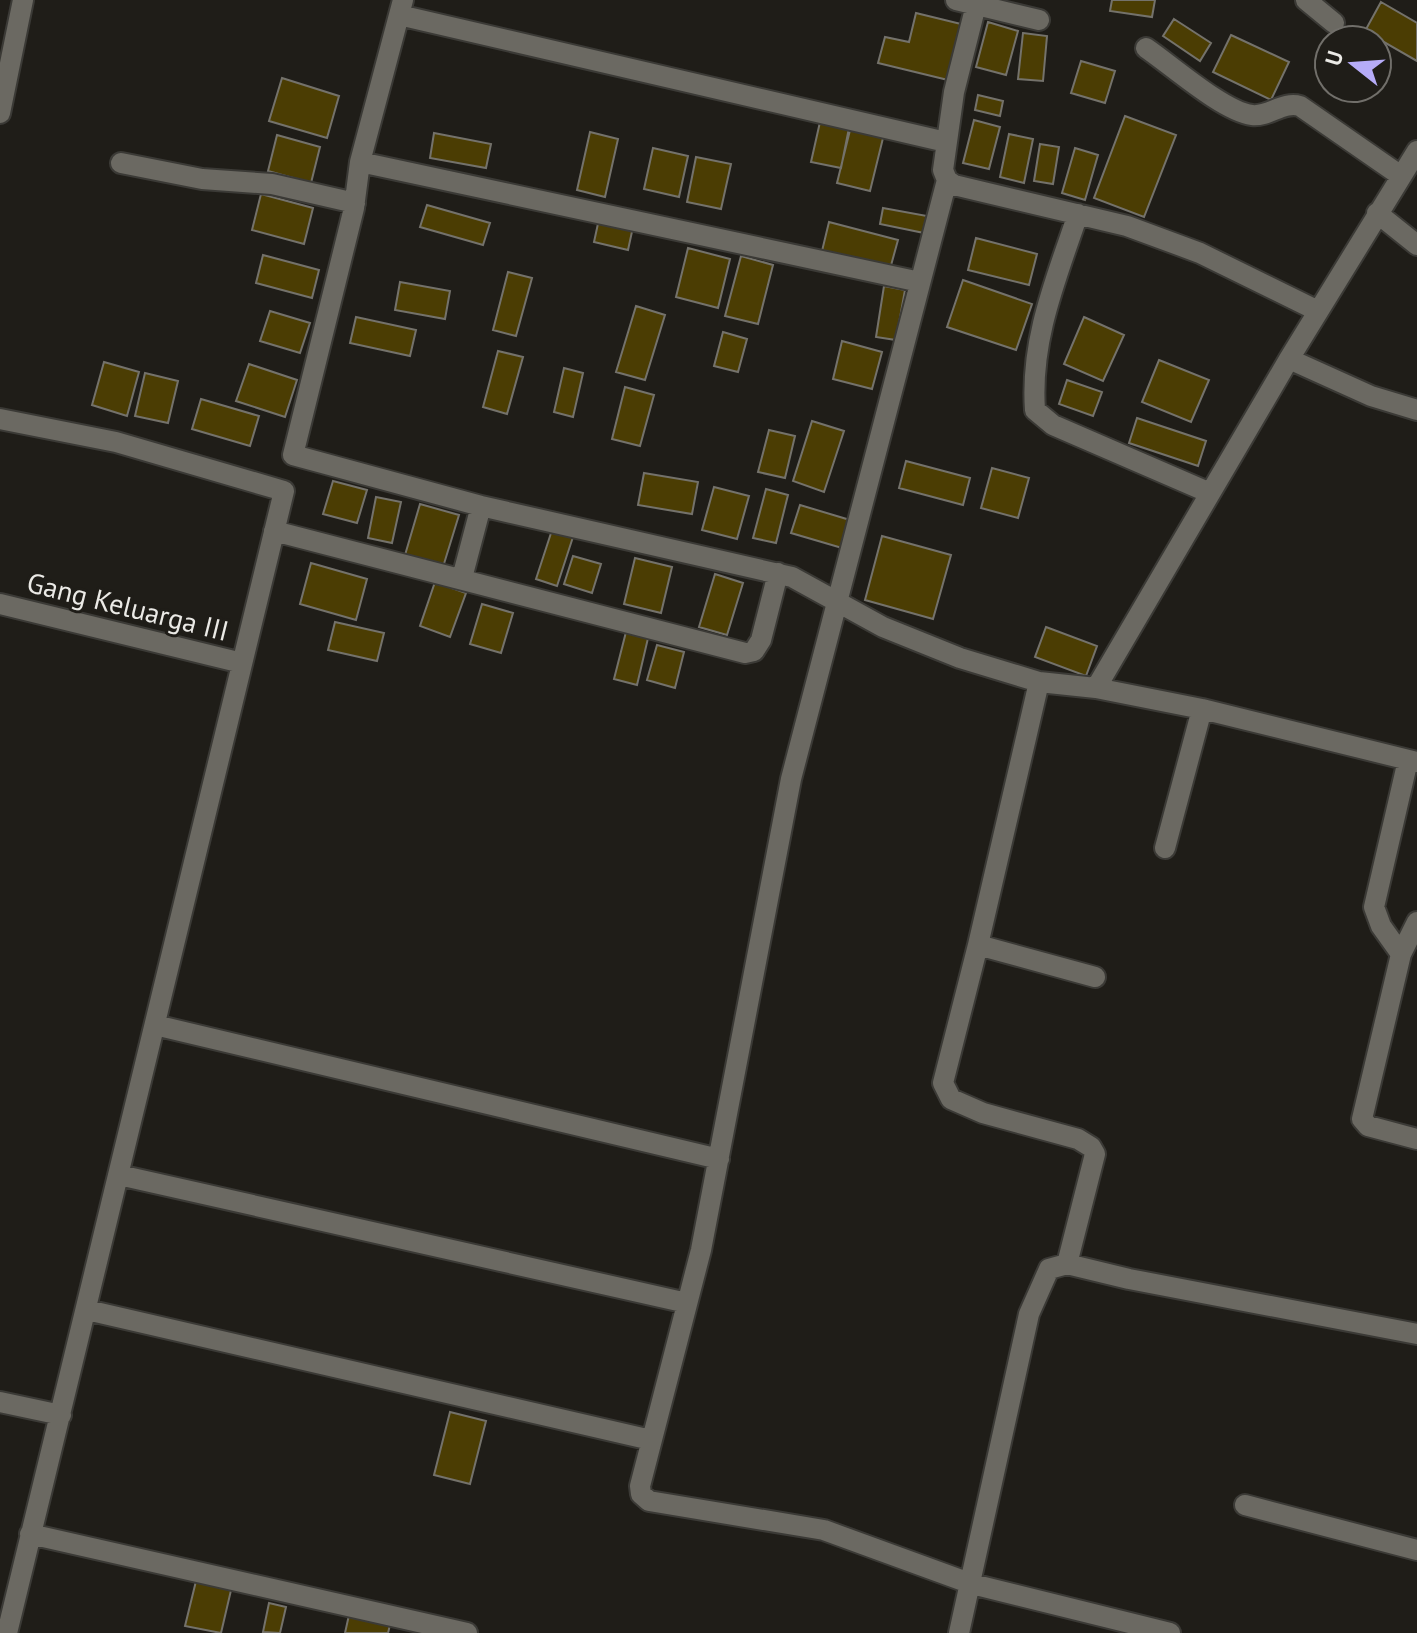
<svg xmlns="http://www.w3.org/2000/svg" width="1417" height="1633" font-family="'PT Sans',sans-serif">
<rect width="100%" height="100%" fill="#1f1d18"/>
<path fill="#4b3d03" stroke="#74726b" stroke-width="2" d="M 1112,0 L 1155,0 L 1152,17 L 1110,11 Z
M 1381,2 L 1417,23 L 1417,61 L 1365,31 Z
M 916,13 L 961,24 L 948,80 L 878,63 L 885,37 L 909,42 Z
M 1174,19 L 1211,43 L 1200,61 L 1163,36 Z
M 988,22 L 1018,31 L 1006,75 L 976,67 Z
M 1023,33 L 1047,36 L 1043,81 L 1018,79 Z
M 1231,35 L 1289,62 L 1271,100 L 1213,72 Z
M 1081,61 L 1115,71 L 1105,103 L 1071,93 Z
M 282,78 L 339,96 L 327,138 L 269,121 Z
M 978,95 L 1003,101 L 1000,116 L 975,110 Z
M 1125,116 L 1176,135 L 1144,217 L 1094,198 Z
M 974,120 L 1000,127 L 989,169 L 963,163 Z
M 820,122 L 849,128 L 841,168 L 811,162 Z
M 851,126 L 884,134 L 870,191 L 837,183 Z
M 590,132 L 618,139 L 605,197 L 577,190 Z
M 434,133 L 491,144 L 486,168 L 430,158 Z
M 1009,134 L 1033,139 L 1024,183 L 1000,177 Z
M 277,135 L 320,147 L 311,183 L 268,171 Z
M 1040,144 L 1059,147 L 1053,184 L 1034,181 Z
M 653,148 L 688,156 L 679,197 L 644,189 Z
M 1075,148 L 1098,155 L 1085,200 L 1062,193 Z
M 696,157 L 731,164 L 721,209 L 687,202 Z
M 261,194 L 313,208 L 304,244 L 252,230 Z
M 427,205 L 490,223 L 483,245 L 420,227 Z
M 883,208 L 927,216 L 924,233 L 880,224 Z
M 599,219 L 633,227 L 628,250 L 594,242 Z
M 829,222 L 898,240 L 890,269 L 822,251 Z
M 976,238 L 1037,254 L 1029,285 L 968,270 Z
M 688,248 L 730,259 L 718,308 L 676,297 Z
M 263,255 L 319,270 L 312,298 L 256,283 Z
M 741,256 L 773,265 L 758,324 L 725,316 Z
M 508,272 L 532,278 L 516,336 L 493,330 Z
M 963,280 L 1032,304 L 1016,350 L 947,327 Z
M 400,282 L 450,291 L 445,319 L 395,310 Z
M 884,286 L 905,290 L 896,340 L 876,337 Z
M 636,306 L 665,315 L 645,380 L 616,372 Z
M 270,311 L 310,323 L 300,353 L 260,341 Z
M 356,317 L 416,330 L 410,356 L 350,343 Z
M 1084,317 L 1124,335 L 1103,381 L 1064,364 Z
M 723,332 L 747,339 L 738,372 L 714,366 Z
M 842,341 L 882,352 L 872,389 L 833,379 Z
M 498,351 L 523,357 L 507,414 L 483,407 Z
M 1159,360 L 1209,380 L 1191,422 L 1142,402 Z
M 104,362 L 139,372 L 127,416 L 92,405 Z
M 249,364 L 297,380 L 285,417 L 236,401 Z
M 564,368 L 583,373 L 573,417 L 554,412 Z
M 145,373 L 178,381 L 168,423 L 135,416 Z
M 1067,380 L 1102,392 L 1093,416 L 1059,404 Z
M 625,387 L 654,395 L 640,446 L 612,439 Z
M 201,399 L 259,416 L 250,446 L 192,429 Z
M 1137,418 L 1206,441 L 1198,466 L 1129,443 Z
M 812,421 L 844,431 L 824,492 L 793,481 Z
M 769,430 L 795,436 L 785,478 L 758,472 Z
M 906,461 L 970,478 L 963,505 L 899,488 Z
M 992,468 L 1029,478 L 1018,518 L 981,508 Z
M 644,473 L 698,482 L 692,514 L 638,505 Z
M 333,481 L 367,490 L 357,523 L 323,514 Z
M 714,487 L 749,496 L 737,539 L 702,530 Z
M 766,489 L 788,495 L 776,543 L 753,538 Z
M 376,497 L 401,502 L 392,543 L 368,538 Z
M 420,504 L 459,515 L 443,567 L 405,555 Z
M 800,505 L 850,520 L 842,548 L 791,533 Z
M 552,530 L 573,537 L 557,586 L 536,579 Z
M 882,536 L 951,555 L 933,619 L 865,600 Z
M 573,556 L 601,564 L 592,593 L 564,584 Z
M 635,558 L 672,567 L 661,613 L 624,604 Z
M 311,563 L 367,579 L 356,620 L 300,604 Z
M 715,574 L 743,583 L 727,635 L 699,627 Z
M 435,582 L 466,593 L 450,637 L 420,626 Z
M 482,604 L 513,613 L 501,653 L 470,644 Z
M 335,622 L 384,633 L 377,661 L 328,650 Z
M 1046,627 L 1097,646 L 1086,676 L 1035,657 Z
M 627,628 L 649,634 L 637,685 L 614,679 Z
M 657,645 L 684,652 L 675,688 L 647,680 Z
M 450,1412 L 486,1421 L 470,1484 L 434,1475 Z
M 197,1577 L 232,1586 L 221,1633 L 185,1626 Z
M 269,1603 L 286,1607 L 280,1633 L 263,1632 Z
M 349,1615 L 390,1625 L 388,1633 L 345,1633 Z"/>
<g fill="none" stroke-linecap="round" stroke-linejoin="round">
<defs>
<path id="minor" d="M 403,0 L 360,162 L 354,208 L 293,455 L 481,506 L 792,577 L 883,627 L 960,658 L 1039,682 L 1096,688 L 1202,709 L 1417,762
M 956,0 L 1039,20
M 1306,0 L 1334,23
M 976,5 L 954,92 L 943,170 L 947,180 L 954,185 L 1127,226 L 1200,253 L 1318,311
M 399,15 L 946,142
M 1146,48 C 1171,65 1224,112 1252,115 C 1269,117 1283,101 1300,106 L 1401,176
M 0,113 L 23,0
M 360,162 L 920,282
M 121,163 L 202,179 L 272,184 L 355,203
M 947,180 L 791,779 L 701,1250 L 640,1486 L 641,1494 L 649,1501 L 824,1530 L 972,1584 L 1170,1633
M 1377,213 L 1417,245
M 1078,214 C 1056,279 1030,340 1035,410 L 1053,425 L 1210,493
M 1289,359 L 1371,396 L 1417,410
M 0,419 L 116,442 L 284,491 L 7,1633
M 274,531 L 745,653 L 754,651 L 761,640 L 778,573
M 462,578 L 481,506
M 0,604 L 242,663
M 1039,682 L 978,945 L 943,1083 L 951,1099 L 983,1113 L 1078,1139 L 1091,1147 L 1095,1154 L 1067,1264
M 1096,688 L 1289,359 L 1417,151
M 1408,760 L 1374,907 L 1381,926 L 1401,954 L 1362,1119 L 1368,1126 L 1417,1139
M 1165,848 L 1202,709
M 978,945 L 1095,977
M 1401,954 L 1417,922
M 155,1025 L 719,1159
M 119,1175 L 687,1303
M 87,1310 L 651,1440
M 0,1402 L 61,1415
M 1245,1505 L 1417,1550
M 30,1534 L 467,1633
M 959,1633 L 1029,1314 L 1049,1269 L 1067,1264 L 1129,1279 L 1417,1334"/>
</defs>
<use href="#minor" stroke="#3b3a36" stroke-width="24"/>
<use href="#minor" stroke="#6b6962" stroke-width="20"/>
</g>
<g text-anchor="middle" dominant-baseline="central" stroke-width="6" stroke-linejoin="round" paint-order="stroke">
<g font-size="28" fill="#ebeae6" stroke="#1f1d18">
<text transform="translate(128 606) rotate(14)">Gang Keluarga III</text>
</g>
</g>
<g transform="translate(1353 64) rotate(287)"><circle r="38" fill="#1f1d18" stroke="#716f6a" stroke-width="2"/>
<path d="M0-6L14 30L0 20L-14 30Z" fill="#b6acf8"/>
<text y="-12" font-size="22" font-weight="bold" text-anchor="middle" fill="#ebeae6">U</text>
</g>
</svg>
